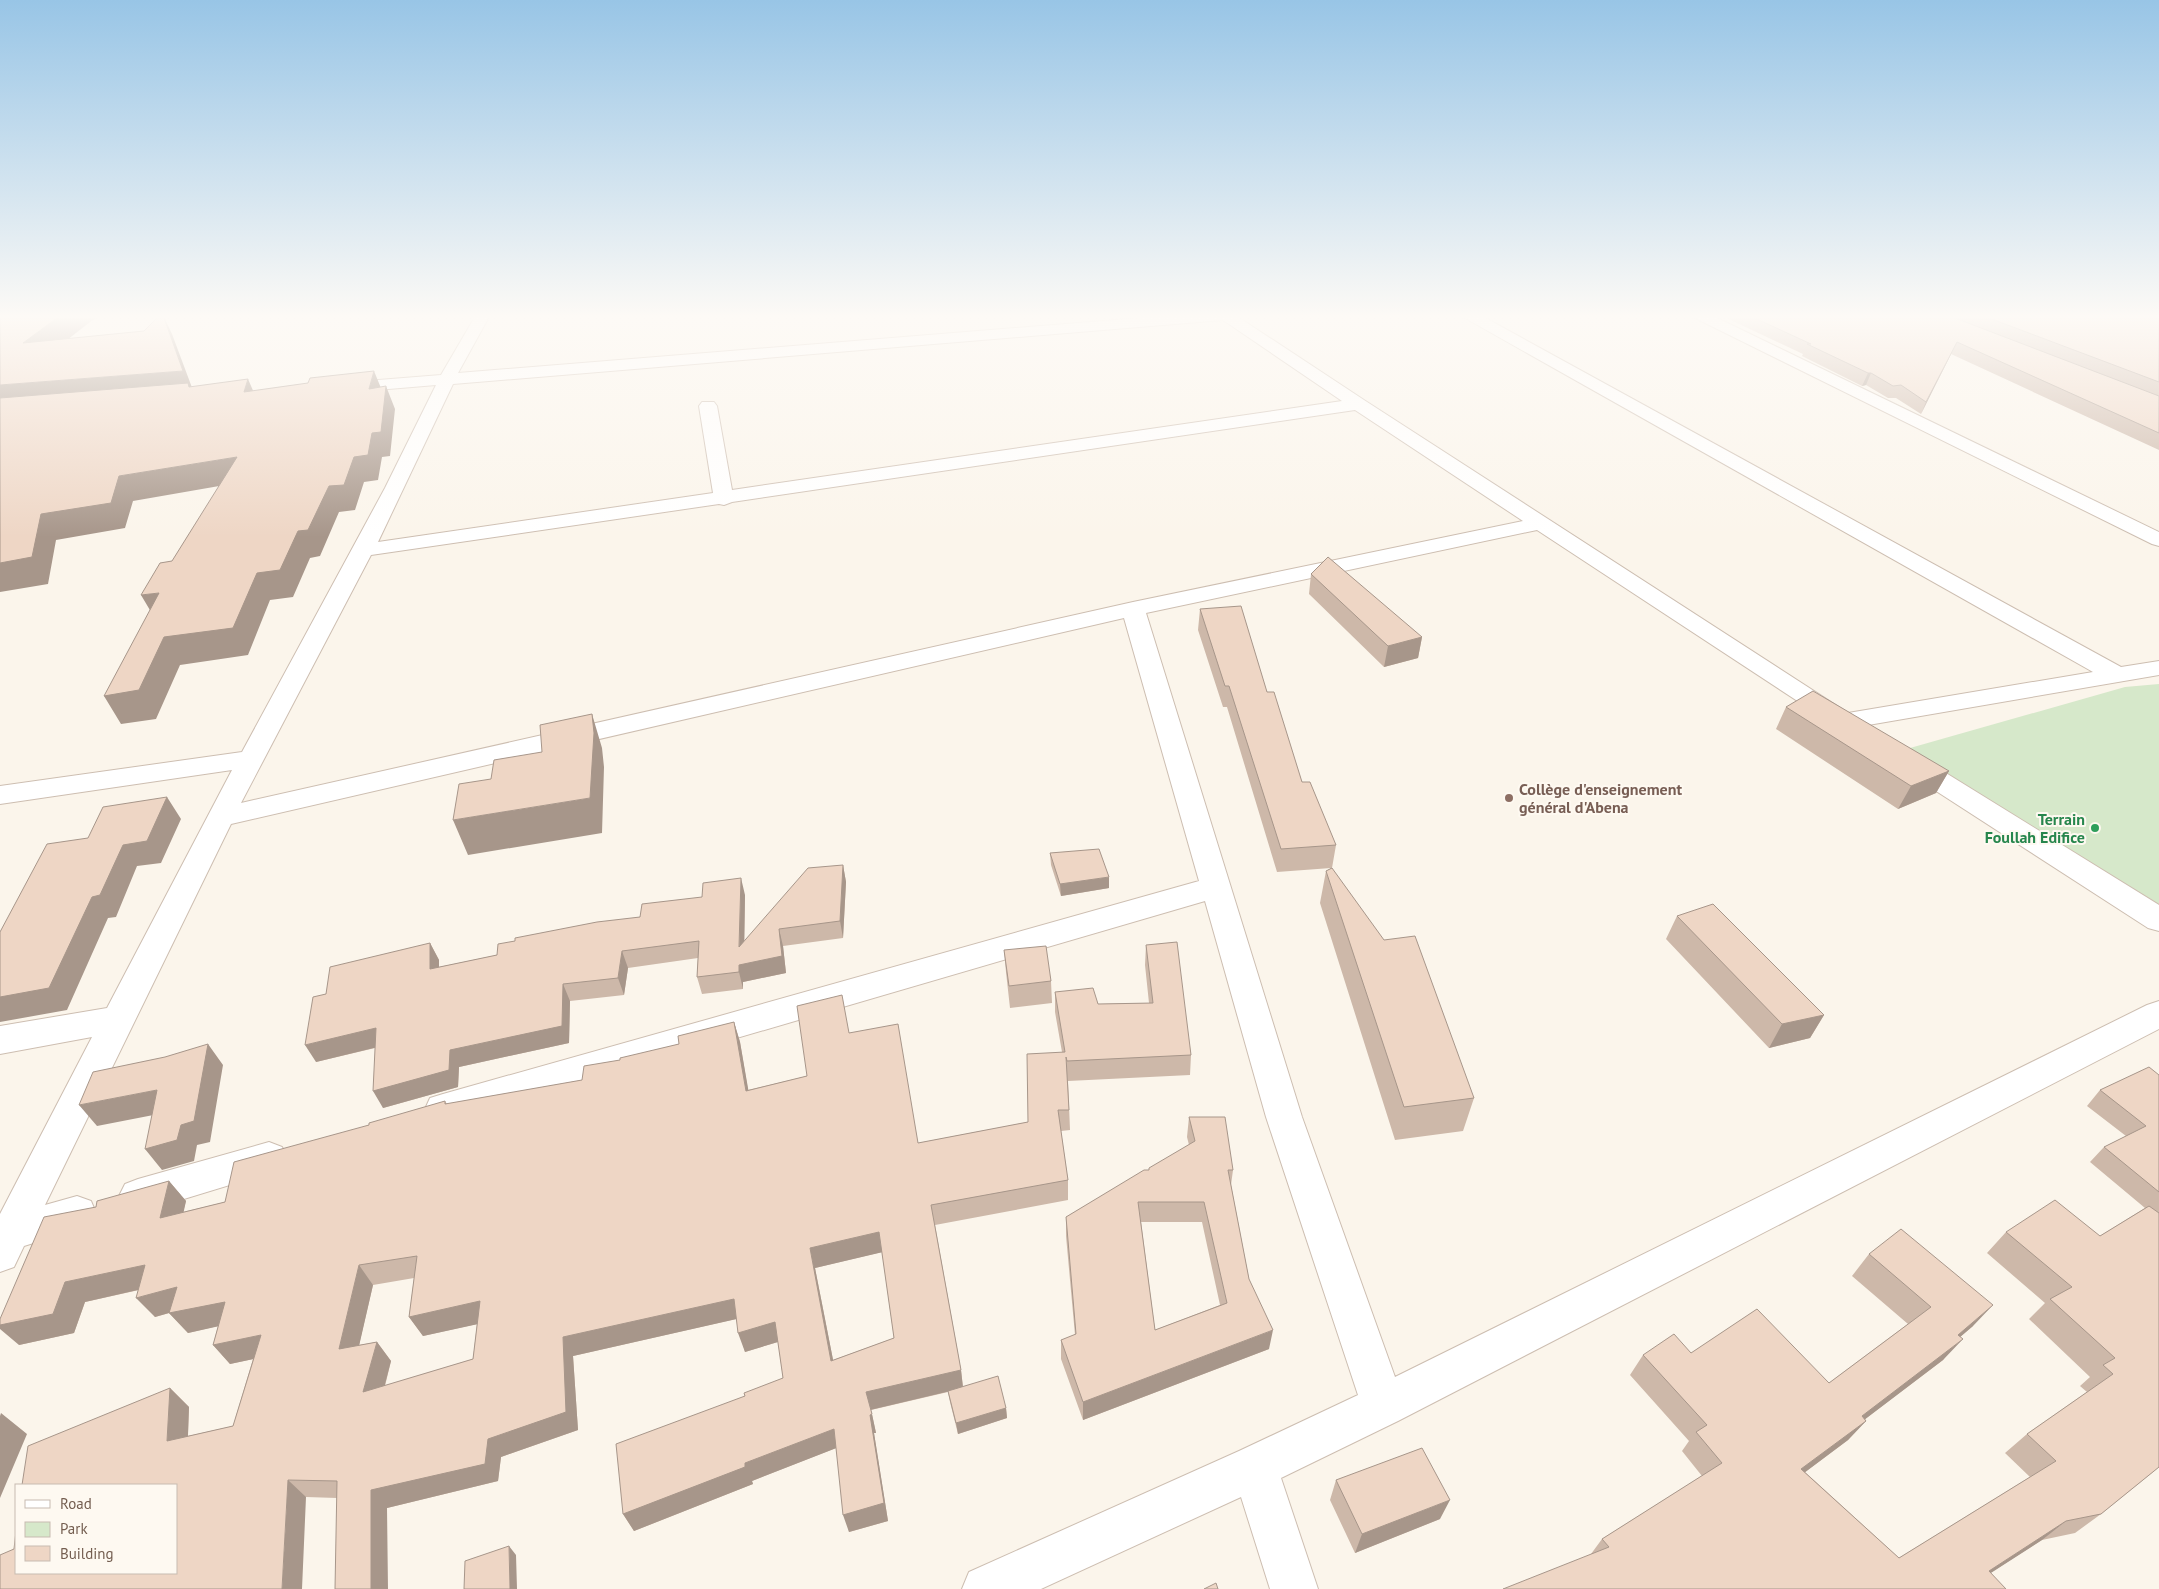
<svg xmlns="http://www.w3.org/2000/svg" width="2159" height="1589" font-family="'PT Sans',sans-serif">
<rect width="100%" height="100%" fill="#fbf5eb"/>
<path fill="#d6e8ca" d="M 2159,684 L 2159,905 L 1903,750 L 2125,687 Z"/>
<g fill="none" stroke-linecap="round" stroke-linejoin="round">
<defs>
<path id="street" d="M 476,315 L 490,315 L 458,373 L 1177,315 L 1235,315 L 1364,400 L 1848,713 L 2093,672 L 1465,318 L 1463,315 L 1480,315 L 2121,667 L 2159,661 L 2159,675 L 1845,729 L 1828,721 L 1537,530 L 1146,613 L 1302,1117 L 1395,1377 L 2147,1005 L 2159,1001 L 2159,1029 L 1398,1421 L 1281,1478 L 1318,1589 L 1270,1589 L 1241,1497 L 1041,1589 L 962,1589 L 969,1572 L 1239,1451 L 1358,1395 L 1266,1117 L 1205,901 L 443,1124 L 430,1120 L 425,1109 L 430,1098 L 443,1094 L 1199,881 L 1124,618 L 231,824 L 45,1205 L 77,1196 L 91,1201 L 96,1213 L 91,1225 L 24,1246 L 14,1267 L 0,1272 L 0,1214 L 92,1037 L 0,1054 L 0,1026 L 107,1008 L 232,770 L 0,804 L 0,786 L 242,752 L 385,488 L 436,385 L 341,393 L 335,392 L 333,388 L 335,384 L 341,383 L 441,375 ZM 1223,320 L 1342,401 L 732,490 L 717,406 L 714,402 L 702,402 L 699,406 L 713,493 L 378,542 L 453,384 ZM 1355,410 L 1523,521 L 1133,602 L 241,803 L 371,555 L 719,504 L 724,505 L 732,502 Z
M 1693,315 L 1711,315 L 2159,532 L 2159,546 L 2152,544 L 1695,318 Z
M 1911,755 L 1920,757 L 2159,905 L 2159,931 L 2148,928 L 1902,769 L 1898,763 L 1902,757 Z
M 269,1142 L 282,1147 L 288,1158 L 282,1169 L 138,1213 L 125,1208 L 119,1196 L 125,1184 L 138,1179 Z"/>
</defs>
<use href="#street" stroke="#cdbeb1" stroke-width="2"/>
<use href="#street" fill="#fff" fill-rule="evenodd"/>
</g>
<path fill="#cdb8a9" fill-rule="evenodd" d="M 1720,315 L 2159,315 L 2159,450 L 1951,354 L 1921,414 L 1896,398 L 1888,398 L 1866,385 L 1862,386 L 1802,356 L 1803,354 Z
M 1311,574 L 1422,637 L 1418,658 L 1384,667 L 1309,594 Z
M 1200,609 L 1267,692 L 1302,782 L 1336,845 L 1332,868 L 1474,1098 L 1463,1131 L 1395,1140 L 1320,903 L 1326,871 L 1331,868 L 1277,872 L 1227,707 L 1223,707 L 1198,630 Z
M 1786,707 L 1949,771 L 1936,793 L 1898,809 L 1776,729 Z
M 1050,853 L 1109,888 L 1061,896 L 1051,865 Z
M 843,865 L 846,882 L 843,938 L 783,946 L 786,973 L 743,982 L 743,989 L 702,994 L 697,977 L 698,958 L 628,968 L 624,995 L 570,1001 L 569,1043 L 459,1067 L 458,1087 L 383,1108 L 375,1048 L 316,1062 L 326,994 L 430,943 L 439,960 L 439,967 L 497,955 L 640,917 L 745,895 L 744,942 Z
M 1677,916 L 1824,1015 L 1810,1038 L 1769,1048 L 1666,939 Z
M 1146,945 L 1191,1055 L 1190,1075 L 1068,1081 L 1070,1130 L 1061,1131 L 1068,1180 L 1068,1200 L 935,1225 L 961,1370 L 963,1387 L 1006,1408 L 1007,1418 L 958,1434 L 950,1402 L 948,1392 L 871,1410 L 876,1433 L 874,1433 L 888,1521 L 849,1532 L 836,1448 L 752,1481 L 753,1484 L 634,1531 L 623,1514 L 745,1396 L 783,1378 L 778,1342 L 745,1352 L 736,1319 L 573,1356 L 578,1430 L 501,1457 L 498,1481 L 387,1508 L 337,1498 L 306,1497 L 14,1549 L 170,1388 L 189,1407 L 188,1436 L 233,1426 L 253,1359 L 230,1364 L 213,1345 L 218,1326 L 188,1333 L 169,1313 L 155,1317 L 139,1290 L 85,1302 L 74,1333 L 19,1345 L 96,1207 L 169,1181 L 186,1201 L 183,1212 L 225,1202 L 369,1125 L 445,1101 L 447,1104 L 582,1080 L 620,1060 L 679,1044 L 734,1022 L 740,1042 L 748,1090 L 807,1076 L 849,1033 L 918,1143 L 1028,1122 L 1062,1052 L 1055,1012 L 1055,992 L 1098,1004 L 1149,1003 L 1145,965 ZM 882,1252 L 894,1338 L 833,1360 L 815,1268 ZM 414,1278 L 409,1317 L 423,1336 L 477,1324 L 473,1359 L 385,1386 L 391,1361 L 377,1342 L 359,1345 L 373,1285 Z
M 1004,950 L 1051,981 L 1052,1003 L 1010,1008 L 1006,972 Z
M 2159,1075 L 2159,1467 L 2101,1514 L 2075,1533 L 2042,1540 L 1990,1573 L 1591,1554 L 1602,1539 L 1702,1476 L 1682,1451 L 1689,1441 L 1630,1375 L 1643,1355 L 1691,1353 L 1829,1383 L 1908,1324 L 1852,1276 L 1869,1254 L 1973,1326 L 1960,1337 L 1943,1360 L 1865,1419 L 1866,1421 L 1848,1440 L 1805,1472 L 1899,1558 L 2030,1477 L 2005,1453 L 2027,1434 L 2087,1392 L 2080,1386 L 2090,1377 L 2029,1319 L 2045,1303 L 1987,1253 L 2006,1232 L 2100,1236 L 2145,1208 L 2090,1162 L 2104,1147 L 2126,1136 L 2087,1106 L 2100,1090 Z
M 1189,1117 L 1233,1170 L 1231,1185 L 1249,1279 L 1269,1349 L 1083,1420 L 1061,1359 L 1061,1340 L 1075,1335 L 1066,1236 L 1066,1217 L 1149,1170 L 1189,1145 L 1187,1137 ZM 1141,1222 L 1202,1222 L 1220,1305 L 1155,1330 Z
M 1336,1480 L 1440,1519 L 1355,1553 L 1330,1500 Z"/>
<path fill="#a7968a" d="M 61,315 L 99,315 L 35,365 L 23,343 Z
M 163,315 L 172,334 L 194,393 L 0,409 L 0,385 L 183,371 Z
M 1957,342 L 1921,414 L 1926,402 Z
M 374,371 L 383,393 L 369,389 Z
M 1868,373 L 1871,373 L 1866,385 L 1862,386 Z
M 248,379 L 258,402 L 244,392 Z
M 386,386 L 395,409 L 390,456 L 382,457 L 378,480 L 364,482 L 355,510 L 339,512 L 320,556 L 310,558 L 293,597 L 270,600 L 248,655 L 180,665 L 156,719 L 121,724 L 104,696 L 164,637 L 257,573 L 298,531 L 329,486 L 354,457 L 372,433 Z
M 237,457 L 248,481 L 133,501 L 125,528 L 56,540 L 48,584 L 0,592 L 0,563 L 41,514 L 119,476 Z
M 159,593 L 157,622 L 141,595 Z
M 1422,637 L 1418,658 L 1384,667 L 1388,646 Z
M 592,714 L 602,748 L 604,767 L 602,833 L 468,855 L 453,820 L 590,798 Z
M 1949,771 L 1936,793 L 1898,809 L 1911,786 Z
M 167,797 L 181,819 L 161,863 L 137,866 L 116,917 L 108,918 L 67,1010 L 0,1022 L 0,997 L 92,897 L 123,845 Z
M 843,865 L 846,882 L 843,938 L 840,921 Z
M 1109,877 L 1109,888 L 1061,896 L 1060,884 Z
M 741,878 L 745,895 L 744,964 L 779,929 L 783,946 L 786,973 L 743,982 L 743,989 L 739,972 Z
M 430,943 L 439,960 L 439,986 L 430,969 Z
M 622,951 L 628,968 L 624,995 L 618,978 Z
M 563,984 L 570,1001 L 569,1043 L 459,1067 L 458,1087 L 383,1108 L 373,1091 Z
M 1824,1015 L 1810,1038 L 1769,1048 L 1782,1024 Z
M 734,1022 L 740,1042 L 752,1111 L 746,1091 Z
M 376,1028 L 386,1045 L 316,1062 L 305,1045 Z
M 208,1044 L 223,1065 L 210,1142 L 197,1145 L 194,1161 L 162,1170 L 145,1149 L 181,1125 Z
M 157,1090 L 174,1111 L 97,1126 L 79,1105 Z
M 169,1181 L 186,1201 L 178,1238 L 160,1218 Z
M 879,1232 L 883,1252 L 815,1268 L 837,1380 L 831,1361 L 810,1248 Z
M 145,1265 L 164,1284 L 85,1302 L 74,1333 L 19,1345 L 0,1329 L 0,1325 L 65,1282 Z
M 359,1265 L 373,1285 L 354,1368 L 339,1349 Z
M 177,1287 L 225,1302 L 242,1321 L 188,1333 L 169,1313 L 155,1317 L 136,1298 Z
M 734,1299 L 741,1318 L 573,1356 L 578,1430 L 501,1457 L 498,1481 L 387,1508 L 388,1589 L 371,1589 L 371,1490 L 488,1439 L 563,1337 Z
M 480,1301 L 492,1321 L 423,1336 L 409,1317 Z
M 1993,1305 L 1973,1326 L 1939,1355 L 1958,1335 Z
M 775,1322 L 781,1341 L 745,1352 L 738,1333 Z
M 1273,1330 L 1269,1349 L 1083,1420 L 1083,1402 Z
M 261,1335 L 278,1354 L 230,1364 L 213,1345 Z
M 1963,1339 L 1943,1360 L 1843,1436 L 1862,1416 Z
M 377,1342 L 391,1361 L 378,1411 L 363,1392 Z
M 961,1370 L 963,1388 L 870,1410 L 866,1392 Z
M 170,1388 L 189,1407 L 187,1459 L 167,1441 Z
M 1006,1408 L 1007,1418 L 958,1434 L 956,1423 Z
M 1,1413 L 27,1434 L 0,1498 L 0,1416 Z
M 872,1414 L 876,1433 L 874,1433 L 888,1521 L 849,1532 L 843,1515 L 870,1415 Z
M 1866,1421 L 1848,1440 L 1784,1488 L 1801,1469 Z
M 834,1429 L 839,1447 L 752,1481 L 753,1484 L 634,1531 L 623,1514 L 745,1463 Z
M 288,1480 L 306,1497 L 302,1589 L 282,1589 Z
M 1450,1500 L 1440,1519 L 1355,1553 L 1362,1534 Z
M 2066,1521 L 2042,1540 L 1966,1589 L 1989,1571 Z
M 509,1546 L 516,1555 L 517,1589 L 510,1589 Z"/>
<path fill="#eed6c5" stroke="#a7968a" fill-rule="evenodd" d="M 0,315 L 61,315 L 23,343 L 144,331 L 160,315 L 163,315 L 183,371 L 0,385 Z
M 1748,315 L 1947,315 L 2159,396 L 2159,433 L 1957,342 L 1926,402 L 1901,385 L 1893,386 L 1871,373 L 1868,373 L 1807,344 L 1811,344 Z
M 1981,315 L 2159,315 L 2159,382 Z
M 374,371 L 369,389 L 386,386 L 381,432 L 372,433 L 368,455 L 354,457 L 344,485 L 329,486 L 308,530 L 298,531 L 280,570 L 257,573 L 233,628 L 164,637 L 139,690 L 104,696 L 159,593 L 141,595 L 160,563 L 172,561 L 237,457 L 119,476 L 111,503 L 41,514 L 32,557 L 0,563 L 0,398 L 188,383 L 189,387 L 248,379 L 244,392 L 308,383 L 310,378 Z
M 1328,557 L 1422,637 L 1388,646 L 1311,574 Z
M 1241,606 L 1267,692 L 1274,692 L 1302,782 L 1310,782 L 1336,845 L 1281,849 L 1229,686 L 1225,686 L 1200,609 Z
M 1813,691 L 1949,771 L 1911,786 L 1786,707 Z
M 592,714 L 594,733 L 590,798 L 453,820 L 459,784 L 491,779 L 494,760 L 542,752 L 540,725 Z
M 167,797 L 147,841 L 123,845 L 100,895 L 92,897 L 49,988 L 0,997 L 0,932 L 47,844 L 88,838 L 103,807 Z
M 1099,849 L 1109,877 L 1060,884 L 1050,853 Z
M 843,865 L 840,921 L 779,929 L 782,956 L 739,965 L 739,972 L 697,977 L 699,941 L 622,951 L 618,978 L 563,984 L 562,1026 L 450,1050 L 449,1070 L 373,1091 L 376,1028 L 305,1045 L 313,997 L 326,994 L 330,967 L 430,943 L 430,969 L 497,955 L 498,944 L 515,941 L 515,938 L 597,922 L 640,917 L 642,904 L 702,897 L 703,883 L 741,878 L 739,947 L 808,868 Z
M 1332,868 L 1384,940 L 1415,936 L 1474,1098 L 1404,1107 L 1326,871 Z
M 1713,904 L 1824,1015 L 1782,1024 L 1677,916 Z
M 1177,942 L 1191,1055 L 1067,1061 L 1066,1057 L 1069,1110 L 1058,1110 L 1068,1180 L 931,1205 L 961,1370 L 866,1392 L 872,1414 L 870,1415 L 884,1503 L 843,1515 L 834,1429 L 745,1463 L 745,1467 L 623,1514 L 616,1444 L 745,1396 L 744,1393 L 783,1378 L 775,1322 L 738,1333 L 734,1299 L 563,1337 L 566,1412 L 488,1439 L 485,1464 L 371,1490 L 371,1589 L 335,1589 L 337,1481 L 288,1480 L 282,1589 L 0,1589 L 0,1555 L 14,1549 L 16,1531 L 16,1573 L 176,1573 L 176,1485 L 22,1485 L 28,1446 L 170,1388 L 167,1441 L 233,1426 L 261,1335 L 213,1345 L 225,1302 L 169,1313 L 177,1287 L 136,1298 L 145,1265 L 65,1282 L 53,1314 L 0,1325 L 0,1319 L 44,1217 L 96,1207 L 97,1201 L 169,1181 L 160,1218 L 225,1202 L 234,1162 L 369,1125 L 369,1123 L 445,1101 L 445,1104 L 582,1080 L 584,1066 L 620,1060 L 620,1058 L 679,1044 L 678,1036 L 734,1022 L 746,1091 L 807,1076 L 797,1006 L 842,995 L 849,1033 L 898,1024 L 918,1143 L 1028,1122 L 1027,1054 L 1065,1052 L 1055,992 L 1093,988 L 1098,1004 L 1153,1003 L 1146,945 ZM 879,1232 L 894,1338 L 831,1361 L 810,1248 ZM 417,1256 L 409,1317 L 480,1301 L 473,1359 L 363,1392 L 377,1342 L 339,1349 L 359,1265 Z
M 1046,946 L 1051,981 L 1009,986 L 1004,950 Z
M 208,1044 L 194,1121 L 181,1125 L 177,1140 L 145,1149 L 157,1090 L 79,1105 L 93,1072 L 165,1057 Z
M 2149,1067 L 2159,1075 L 2159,1192 L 2104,1147 L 2146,1126 L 2100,1090 Z
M 1189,1117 L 1225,1117 L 1233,1170 L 1228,1170 L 1249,1279 L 1273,1330 L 1083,1402 L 1061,1340 L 1076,1334 L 1066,1217 L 1144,1170 L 1149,1170 L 1149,1168 L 1195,1141 ZM 1138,1202 L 1204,1202 L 1227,1303 L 1155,1330 Z
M 2055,1200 L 2100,1236 L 2149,1206 L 2159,1213 L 2159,1467 L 2101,1514 L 2066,1521 L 1989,1571 L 2006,1589 L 1503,1589 L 1609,1547 L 1602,1539 L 1722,1463 L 1696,1432 L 1707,1425 L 1643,1355 L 1674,1334 L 1691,1353 L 1757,1309 L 1829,1383 L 1931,1307 L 1869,1254 L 1901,1229 L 1993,1305 L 1958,1335 L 1963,1339 L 1862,1416 L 1866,1421 L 1801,1469 L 1899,1558 L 2056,1461 L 2027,1434 L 2113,1374 L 2103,1365 L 2115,1358 L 2050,1299 L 2072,1287 L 2006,1232 Z
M 998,1376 L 1006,1408 L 956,1423 L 948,1391 Z
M 1422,1448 L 1450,1500 L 1362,1534 L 1336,1480 Z
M 509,1546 L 510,1589 L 464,1589 L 465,1561 Z
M 1216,1583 L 1218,1589 L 1204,1589 Z"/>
<linearGradient id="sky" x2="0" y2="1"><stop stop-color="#98c5e6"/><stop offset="0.59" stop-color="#fdfaf6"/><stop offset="1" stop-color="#fdfaf6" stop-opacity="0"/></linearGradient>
<rect width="2159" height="537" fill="url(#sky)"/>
<circle fill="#8d6e63" stroke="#fef9f1" stroke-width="2" cx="1509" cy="798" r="5"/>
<circle fill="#2e9e5b" stroke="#fef9f1" stroke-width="2" cx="2095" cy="828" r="5"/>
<g text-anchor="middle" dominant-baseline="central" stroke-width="4" stroke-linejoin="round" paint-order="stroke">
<g font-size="16" font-weight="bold" fill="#785e54" stroke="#fef9f1" text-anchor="start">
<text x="1519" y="789">Collège d'enseignement<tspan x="1519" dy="18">général d'Abena</tspan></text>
</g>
<g font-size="16" font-weight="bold" fill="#27864d" stroke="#fef9f1" text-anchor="end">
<text x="2085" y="819">Terrain<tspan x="2085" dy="18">Foullah Edifice</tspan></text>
</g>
</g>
<rect x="15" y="1484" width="162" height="90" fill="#fef9f1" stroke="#c7bbb1"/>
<rect x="25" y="1500" width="25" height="8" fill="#ffffff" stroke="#c7bbb1"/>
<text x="60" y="1509" font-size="15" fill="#745e50">Road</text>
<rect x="25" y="1522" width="25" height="15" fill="#d6e8ca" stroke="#c7bbb1"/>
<text x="60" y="1534" font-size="15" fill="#745e50">Park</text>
<rect x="25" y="1546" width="25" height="15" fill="#eed6c5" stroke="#c7bbb1"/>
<text x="60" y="1559" font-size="15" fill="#745e50">Building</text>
</svg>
